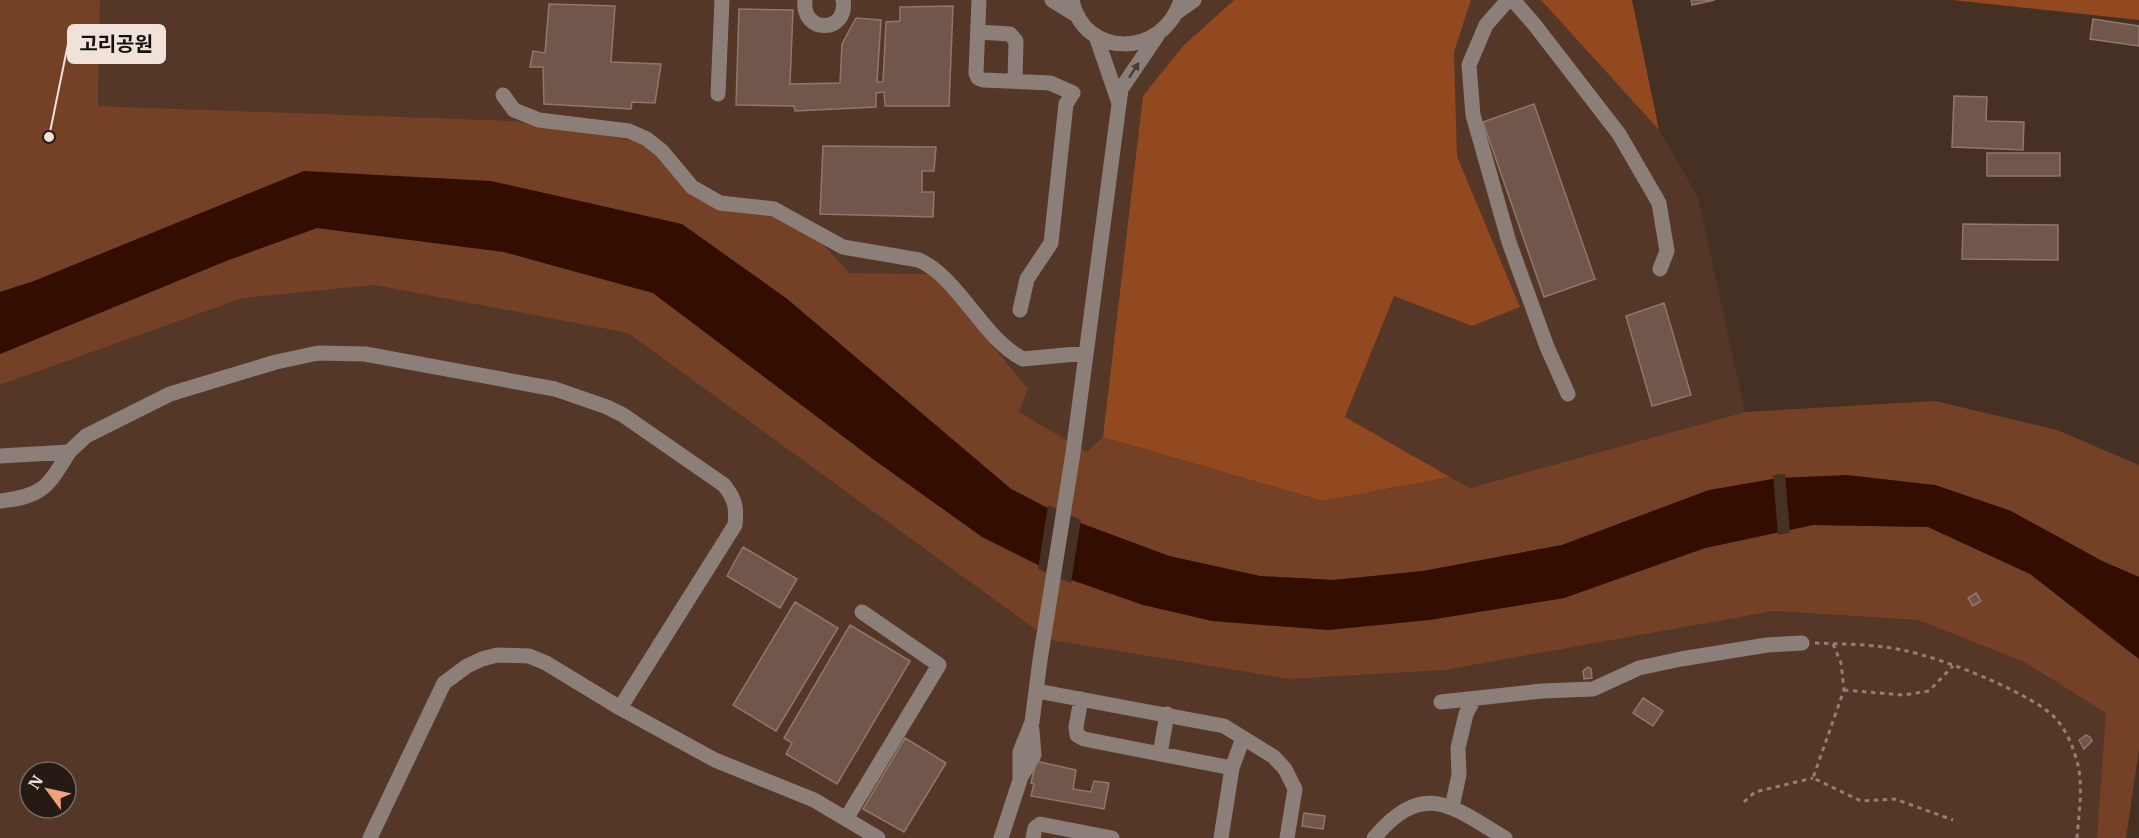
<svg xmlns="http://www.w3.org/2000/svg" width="2139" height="838" font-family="'IBM Plex Serif','Noto Sans KR',serif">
<rect width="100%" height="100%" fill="#462f23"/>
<path fill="#553728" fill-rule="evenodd" d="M 100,0 L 1234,0 L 1183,46 L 1103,437 L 1087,452 L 1019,412 L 934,274 L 850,273 L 817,238 L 783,218 L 726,211 L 650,143 L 516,121 L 98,106 Z
M 1471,0 L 1541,0 L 1659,130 L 1698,197 L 1745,412 L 1470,488 L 1345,417 L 1394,296 L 1472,326 L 1520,307 L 1457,156 L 1454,52 Z
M 374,285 L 628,333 L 1050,640 L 1290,679 L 1445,670 L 1774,611 L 1918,620 L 2026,663 L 2107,713 L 2097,838 L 0,838 L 0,385 L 243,298 ZM 30,772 L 66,772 L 66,808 L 30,808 Z"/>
<path fill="#744126" d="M 0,0 L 100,0 L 98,106 L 516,121 L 650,143 L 726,211 L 783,218 L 817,238 L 850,273 L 934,274 L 1028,389 L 1019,412 L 1087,452 L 1103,437 L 1323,501 L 1450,477 L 1470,488 L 1745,412 L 1935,401 L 2057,430 L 2139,465 L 2139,577 L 2102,561 L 2011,511 L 1935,485 L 1709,490 L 1562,545 L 1423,571 L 1333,580 L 1260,576 L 1169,556 L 1067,518 L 1011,489 L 786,298 L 491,181 L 34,281 L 0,292 Z
M 317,228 L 504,252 L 653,293 L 877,462 L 1328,630 L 1429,620 L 1564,598 L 1705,548 L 1813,525 L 1928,527 L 2030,574 L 2139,659 L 2139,750 L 2126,838 L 2097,838 L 2106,713 L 2026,663 L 1918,620 L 1774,611 L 1445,670 L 1290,679 L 1050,640 L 628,333 L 374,285 L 243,298 L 0,385 L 0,354 L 226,261 Z"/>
<path fill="#934920" d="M 1234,0 L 1471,0 L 1454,52 L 1457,156 L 1520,307 L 1472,326 L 1394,296 L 1345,417 L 1450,477 L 1323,501 L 1103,437 L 1143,96 L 1183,46 Z
M 1541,0 L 1632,0 L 1659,130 Z
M 1952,0 L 2139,0 L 2139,20 Z"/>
<path fill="#330e00" d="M 304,171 L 491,181 L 682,224 L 786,298 L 1011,489 L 1067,518 L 1169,556 L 1260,576 L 1333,580 L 1423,571 L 1562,545 L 1709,490 L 1778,478 L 1847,475 L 1935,485 L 2011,511 L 2102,561 L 2139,577 L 2139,659 L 2030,574 L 1928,527 L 1813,525 L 1705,548 L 1564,598 L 1429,620 L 1328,630 L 1212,621 L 1143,605 L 1060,576 L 982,537 L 877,462 L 653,293 L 504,252 L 317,228 L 226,261 L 0,354 L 0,292 L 34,281 Z"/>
<path fill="#462f23" d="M 1785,474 L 1790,533 L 1778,535 L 1773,475 Z
M 1048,505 L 1081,520 L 1071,583 L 1038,569 Z"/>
<path fill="#71574b" stroke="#927669" stroke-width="1.5" d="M 1691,0 L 1715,0 L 1692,5 Z
M 549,4 L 615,6 L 611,62 L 661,64 L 655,103 L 632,102 L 631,109 L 544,104 L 543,67 L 530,67 L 533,51 L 545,53 Z
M 953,6 L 949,106 L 885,106 L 884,92 L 876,93 L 876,107 L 795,111 L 794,106 L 736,105 L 739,9 L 793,10 L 790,84 L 840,83 L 842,44 L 856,18 L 881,20 L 877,82 L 883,82 L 886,22 L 900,21 L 900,7 Z
M 2093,19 L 2139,26 L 2139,46 L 2090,39 Z
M 1954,96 L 1987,97 L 1986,121 L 2024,122 L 2023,150 L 1952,147 Z
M 1534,104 L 1595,279 L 1544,297 L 1483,122 Z
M 823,146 L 936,147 L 934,171 L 922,171 L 922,192 L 934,192 L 933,217 L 820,214 Z
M 1987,153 L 2060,153 L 2060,176 L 1987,176 Z
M 1963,224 L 2058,225 L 2058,260 L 1962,259 Z
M 1664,303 L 1691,395 L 1652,406 L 1626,316 Z
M 743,547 L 797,579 L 780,608 L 727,576 Z
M 1976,593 L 1981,601 L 1973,606 L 1968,598 Z
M 795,602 L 838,628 L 776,731 L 733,705 Z
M 850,625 L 910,661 L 837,784 L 786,754 L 792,743 L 784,738 Z
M 1588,667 L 1591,669 L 1592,678 L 1584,679 L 1583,671 Z
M 1643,698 L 1663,711 L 1653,726 L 1633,713 Z
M 2086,735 L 2090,737 L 2092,741 L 2084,749 L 2079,740 Z
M 905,738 L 946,763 L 904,832 L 863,809 Z
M 1036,761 L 1076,770 L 1073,789 L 1091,792 L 1094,781 L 1109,783 L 1104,809 L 1031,796 L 1034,784 L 1031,783 Z
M 1304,813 L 1325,816 L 1323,829 L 1302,826 Z"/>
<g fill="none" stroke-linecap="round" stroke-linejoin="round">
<path stroke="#937f75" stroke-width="3" stroke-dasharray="4.5 4.5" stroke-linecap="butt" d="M 1815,643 C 1838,644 1862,644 1884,647 C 1926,651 2012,685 2046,710 C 2060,720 2069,736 2074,752 C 2085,780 2079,809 2077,838
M 1833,644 L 1841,663 L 1844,690 L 1813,778 L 1861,801 L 1895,799 L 1953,820
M 1844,690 L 1903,695 L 1929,691 L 1953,666
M 1744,802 L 1755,792 L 1813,778"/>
<path stroke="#8c7f79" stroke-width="15" d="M 805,0 C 801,35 849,33 843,0
M 979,0 L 976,73 L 978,78 L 983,80 L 1050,83 L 1073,93 L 1066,104 L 1051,243 L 1027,279 L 1020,310
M 1052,0 L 1078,16
M 1072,0 C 1083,58 1163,59 1181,0
M 1508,0 L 1486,25 L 1469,65 L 1473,115 L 1509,242 L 1547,347 L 1568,394
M 1513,0 L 1534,24 L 1619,134 L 1659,203 L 1667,251 L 1660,269
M 1177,12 L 1194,0
M 978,32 L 1010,34 L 1016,41 L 1015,81
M 1096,36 L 1119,103
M 718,94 L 722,0
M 503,95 L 514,110 L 539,120 L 629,131 L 647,139 L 662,151 L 692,187 L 720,203 L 774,209 L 843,247 L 919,260 C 960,279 982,338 1023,359 L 1086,353
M 0,456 L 69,452 L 86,436 L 170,394 L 276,362 L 318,353 L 365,354 L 555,389 L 607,407 L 623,415 L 724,485 C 735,499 737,507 735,525 L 620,708
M 0,501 C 43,496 47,488 69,452
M 1037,691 L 1224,726 L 1274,757 L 1285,769 L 1295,789 L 1287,838
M 1081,699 L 1076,727 L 1077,735 L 1084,739 L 1232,768
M 1441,702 L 1542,691 L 1593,689 L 1639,668 L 1681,659 L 1767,645 L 1802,643
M 1160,754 L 1167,714
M 1021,777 L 1034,755 L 1032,730
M 1452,807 L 1459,775 L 1458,748 L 1466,714 L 1474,699
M 846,819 L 939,665 L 862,612
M 370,838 L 444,683 L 467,666 L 482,659 L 497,655 L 529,656 L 546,663 L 620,708 L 715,760 L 814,800 L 878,838
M 1001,838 L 1020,780 L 1020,752 L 1032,722 L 1040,660 L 1073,453 L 1121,89 L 1157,36
M 1033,838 L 1035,828 L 1040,824 L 1112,838
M 1221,838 L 1232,768 L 1243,738
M 1374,838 C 1424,779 1451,806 1505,838"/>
</g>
<defs><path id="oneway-solid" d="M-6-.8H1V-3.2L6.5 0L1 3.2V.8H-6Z" transform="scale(1.5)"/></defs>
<use fill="#493d37" href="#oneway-solid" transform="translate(1134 70) rotate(-57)"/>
<path fill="none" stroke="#f0e1d9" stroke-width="2" d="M49 137L68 44"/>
<circle fill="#f0e1d9" stroke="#251a14" stroke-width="2" cx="49" cy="137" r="6"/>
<rect fill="#f0e1d9" stroke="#f0e1d9" stroke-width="2" x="68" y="25" width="97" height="38" rx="6"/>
<g font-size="20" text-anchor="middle" font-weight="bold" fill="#111">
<text x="116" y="51">고리공원</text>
</g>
<g transform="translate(48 790) rotate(303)"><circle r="28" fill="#251a14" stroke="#766a63" stroke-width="1.5"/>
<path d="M0-4.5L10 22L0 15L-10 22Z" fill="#f1a27b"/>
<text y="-9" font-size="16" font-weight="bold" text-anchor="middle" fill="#f0e1d9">N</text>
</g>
</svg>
